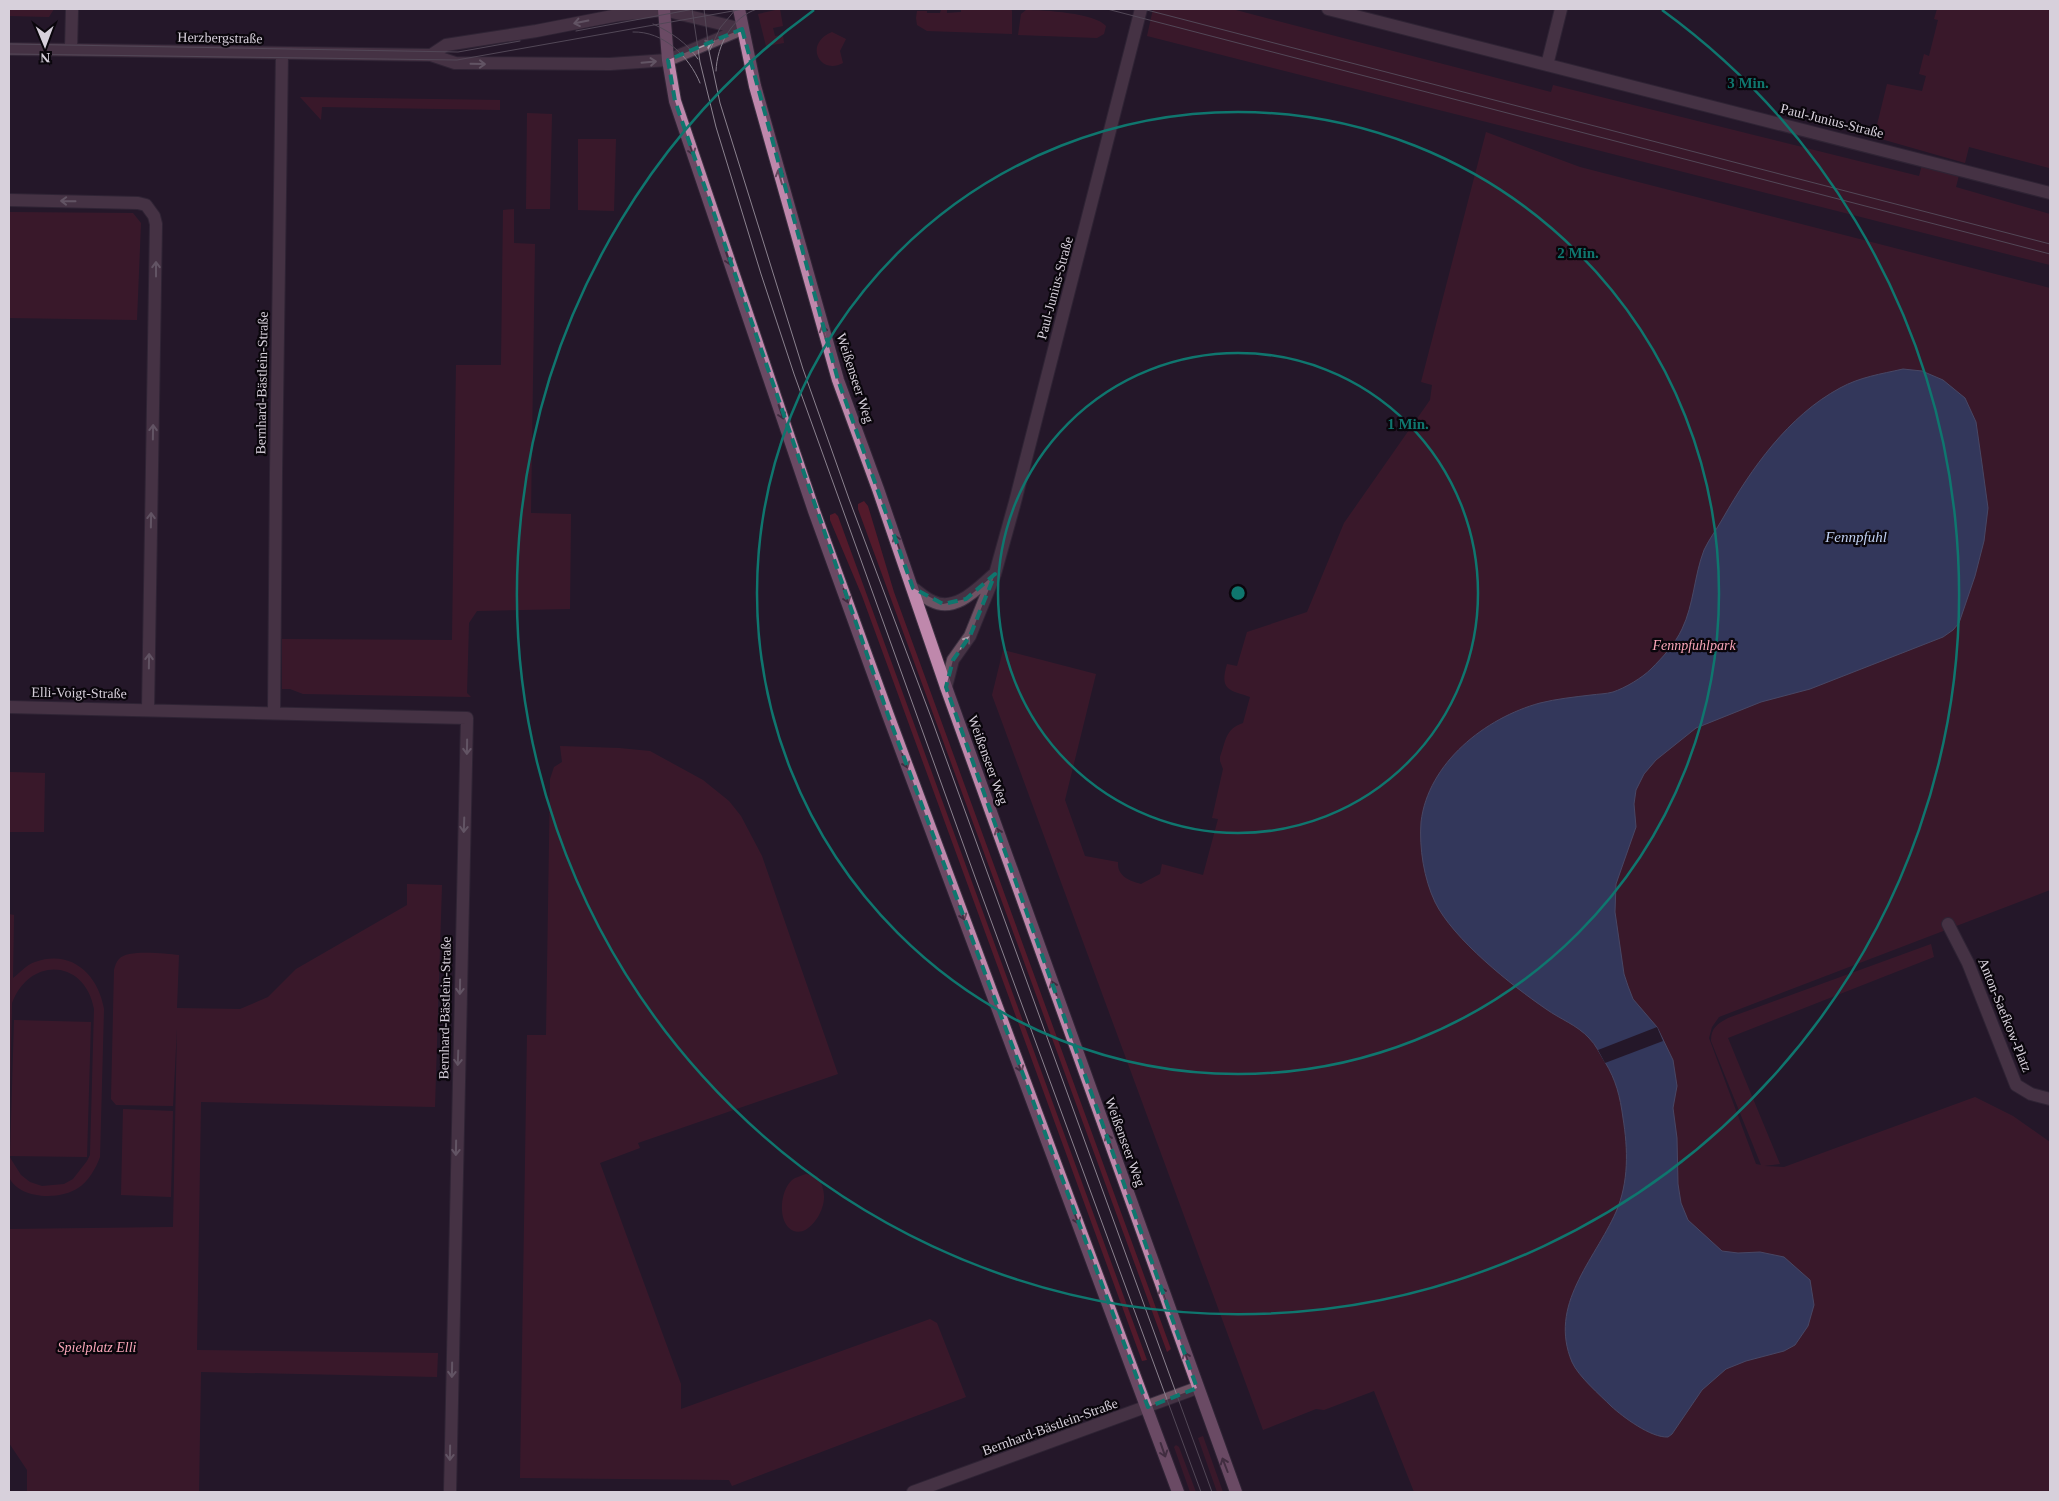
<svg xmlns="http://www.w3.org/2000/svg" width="2059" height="1501" font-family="Georgia,serif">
<rect width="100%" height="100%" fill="#241829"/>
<path fill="#531a2b" d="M 9,9 L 54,9 L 49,17 L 9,16 Z
M 780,9 L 783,26 L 773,28 L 775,36 L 783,35 L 784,43 L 766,46 L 758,14 Z
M 961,9 L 1011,9 L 1012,11 L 1012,34 L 927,31 L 917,25 L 916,18 L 917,11 L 927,11 L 927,13 L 940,13 L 941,10 L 947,10 L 947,13 L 961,12 Z
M 1153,9 L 1232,9 L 1551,92 L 1553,85 L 1919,176 L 1922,165 L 1959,175 L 1956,187 L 2050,214 L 2050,265 L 1147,36 Z
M 1937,9 L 2050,9 L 2049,168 L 1969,147 L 1965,163 L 1874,137 L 1887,84 L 1922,91 L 1926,76 L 1919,74 L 1924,54 L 1929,56 L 1938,20 L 1934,19 Z
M 1026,10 C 1044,10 1095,13 1106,26 L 1104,34 L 1097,38 L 1018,35 L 1021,14 Z
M 832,32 L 846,39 L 840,51 L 843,63 C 820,76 803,44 832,32 Z
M 300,97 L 500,100 L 500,110 L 322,107 L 321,120 Z
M 527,113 L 552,114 L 550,209 L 526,209 Z
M 1486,132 L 1580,167 L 2050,288 L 2050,890 L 1719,1017 L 1712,1027 L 1709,1038 L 1756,1164 L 1761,1165 L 1711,1041 C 1711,1028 1717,1024 1728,1018 L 1931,944 L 1934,957 L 1728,1038 L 1780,1164 L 1764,1166 L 1784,1167 L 1975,1097 L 2013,1116 L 2050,1142 L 2050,1492 L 1414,1492 L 1374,1391 L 1324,1410 L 1316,1409 L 1263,1430 L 992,695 L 1003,650 L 1096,674 L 1065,800 L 1085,856 L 1118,862 C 1117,876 1129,881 1141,884 L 1160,874 L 1162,864 L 1203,875 L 1218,819 L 1212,818 L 1223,769 L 1220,761 L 1220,757 C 1226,741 1225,729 1243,723 L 1250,697 C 1230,690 1219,691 1227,664 L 1237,666 L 1247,632 L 1307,612 L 1344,523 L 1430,400 L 1432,385 L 1421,382 Z
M 578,139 L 616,139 L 614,211 L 578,210 Z
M 514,209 L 514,243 L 535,244 L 531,513 L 571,514 L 570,609 L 477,611 L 469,623 L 467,693 L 471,697 L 303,694 L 290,689 L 282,689 L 282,639 L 452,640 L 456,365 L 501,365 L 503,210 Z
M 9,212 L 133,213 L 141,223 L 137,320 L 9,318 Z
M 864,501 L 868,506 L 894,592 L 1171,1349 L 1167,1352 L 858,509 L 858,504 Z
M 835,513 L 838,516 L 1147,1360 L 1142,1361 L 862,596 L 830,520 L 830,515 Z
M 560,746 L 619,748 L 650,751 L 703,780 L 729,801 L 741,816 L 762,856 L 838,1074 L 638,1143 L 640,1148 L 600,1163 L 681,1384 L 681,1409 L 930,1319 L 937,1323 L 966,1397 L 732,1486 L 729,1480 L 520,1478 L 527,1035 L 546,1035 L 550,779 L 554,767 L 562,762 Z
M 9,772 L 45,773 L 44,832 L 9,832 Z
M 407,884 L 442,885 L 435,1107 L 201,1102 L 197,1350 L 438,1353 L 437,1377 L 201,1372 L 199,1492 L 27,1492 L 27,1470 L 9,1443 L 9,1229 L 173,1227 L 177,1028 L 173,1106 L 116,1105 L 111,1099 L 114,970 C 115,966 116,962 119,959 C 128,949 165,954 179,955 L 177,1008 L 240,1009 L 268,997 L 296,969 L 407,905 Z
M 9,914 L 14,915 L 13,978 C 20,973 26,965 35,962 C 71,949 98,974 104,1009 L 100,1157 C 96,1168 88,1182 78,1188 C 61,1200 19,1200 9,1177 C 6,1170 9,1158 9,1150 L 10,1155 L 14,1020 L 91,1022 L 87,1157 L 9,1156 L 21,1175 L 30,1182 L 42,1186 L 64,1184 L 73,1179 L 87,1161 L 90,1155 L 94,1009 C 85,959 30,956 12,1003 L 9,1133 Z
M 123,1109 L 173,1111 L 171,1197 L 121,1195 Z
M 806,1174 L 817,1176 C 824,1186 826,1197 822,1208 C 818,1221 802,1241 788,1227 C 778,1216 781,1190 792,1180 C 796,1177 801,1176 806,1174 Z
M 1203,1436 L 1223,1492 L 1217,1492 L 1198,1438 Z
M 1176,1445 L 1179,1447 L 1196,1492 L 1190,1492 L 1174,1447 Z"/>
<path fill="#465d97" stroke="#7280ab" d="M 1903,369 L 1922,371 L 1943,380 L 1965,398 L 1976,422 L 1982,464 L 1988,508 L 1984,541 L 1975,576 L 1959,623 L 1953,630 L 1943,637 L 1810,689 L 1761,702 L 1696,728 L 1656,760 L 1644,774 L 1636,790 L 1634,804 L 1636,827 L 1616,884 L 1615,912 L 1624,974 L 1628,986 L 1633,999 L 1657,1027 L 1673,1060 L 1677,1086 L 1673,1108 L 1677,1138 L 1678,1184 L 1681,1203 L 1688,1220 L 1722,1251 L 1738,1253 L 1760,1252 L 1784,1257 L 1810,1280 L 1814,1305 L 1808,1326 L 1795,1345 L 1784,1351 L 1746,1361 L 1726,1369 L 1702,1390 L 1672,1434 L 1668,1437 C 1651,1438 1623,1417 1611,1406 C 1600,1395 1578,1376 1572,1362 C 1548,1305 1594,1261 1616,1212 C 1629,1182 1628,1149 1623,1118 C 1620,1096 1616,1080 1605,1062 C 1600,1054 1596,1045 1589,1038 C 1577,1025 1560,1019 1546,1009 C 1511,985 1453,939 1435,902 C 1424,879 1419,848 1421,822 C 1428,763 1485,718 1540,703 C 1556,699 1574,697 1591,695 C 1598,694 1606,694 1613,692 C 1625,688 1642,678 1651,669 C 1663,657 1675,644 1682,629 C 1694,604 1694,576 1704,550 C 1709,539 1717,529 1723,518 C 1751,469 1788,416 1840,388 C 1860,377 1881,374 1903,369 Z"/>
<path fill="#241829" d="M 1657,1027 L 1663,1041 L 1605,1063 L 1598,1050 Z"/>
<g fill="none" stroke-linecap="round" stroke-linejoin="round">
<defs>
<path id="minor" d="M 1328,9 L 2050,193
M 9,49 L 431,55 L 455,63 L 610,64 L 668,60 L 742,29
M 71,50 L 72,9
M 431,55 L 446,45 L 536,31 L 618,15 L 664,10 L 742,29
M 1547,65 L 1561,9
M 9,200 L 138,203 L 146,205 L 154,216 L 156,224 L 148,710
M 913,588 C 919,592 925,598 932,601 C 955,613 977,589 993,575
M 946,687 L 953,660 L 970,636 L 995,574 L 1015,502 L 1141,9
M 9,707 L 467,718 L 450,1492
M 274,713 L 276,473 L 282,53
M 1948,924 L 1968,963 L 2016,1085 L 2031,1094 L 2050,1099
M 913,1492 L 1197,1388"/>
<path id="major" d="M 664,9 L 668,60 L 675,101 L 814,511 L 888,715 L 1178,1492
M 739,9 L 755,86 L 838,380 L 878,489 L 946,687 L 1236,1492"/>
</defs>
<use href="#minor" stroke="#3d3242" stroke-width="14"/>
<use href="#major" stroke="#3d3242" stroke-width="14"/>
<use href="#minor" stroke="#6e5364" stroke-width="12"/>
<use href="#major" stroke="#bf88ac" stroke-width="12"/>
<path stroke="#8a818e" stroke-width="1" d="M 692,9 L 700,62 L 716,127 L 761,274 L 794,374 L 975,877 L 1201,1492
M 704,9 L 709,51 L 720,103 L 803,369 L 849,499 L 932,720 L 1212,1492
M 1107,9 L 2050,254
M 1143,9 L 2050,244
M 653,24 C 671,32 687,43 698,59
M 576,31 L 694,9
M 633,32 C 663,31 689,56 700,83
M 9,44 L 458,52 L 520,41
M 710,50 L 720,28 L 736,9
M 9,54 L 457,60 L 744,9
M 716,71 C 717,45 732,17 757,9"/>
</g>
<defs><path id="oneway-shaft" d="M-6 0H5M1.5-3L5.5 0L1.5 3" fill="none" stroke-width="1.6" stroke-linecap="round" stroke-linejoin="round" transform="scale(1.25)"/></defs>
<g stroke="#ad9eab">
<use href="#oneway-shaft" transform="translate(581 22) rotate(169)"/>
<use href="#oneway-shaft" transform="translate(705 45) rotate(-23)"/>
<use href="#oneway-shaft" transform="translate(649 62) rotate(-5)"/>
<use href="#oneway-shaft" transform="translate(478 64) rotate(1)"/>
<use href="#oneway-shaft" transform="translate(68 201) rotate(-179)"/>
<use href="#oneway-shaft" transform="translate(156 269) rotate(-90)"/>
<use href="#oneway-shaft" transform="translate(153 432) rotate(-89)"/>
<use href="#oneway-shaft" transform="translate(151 520) rotate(-89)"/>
<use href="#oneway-shaft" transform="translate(965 643) rotate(-55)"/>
<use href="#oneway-shaft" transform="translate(149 661) rotate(-89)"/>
<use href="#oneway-shaft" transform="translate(467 747) rotate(91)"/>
<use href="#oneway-shaft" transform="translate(464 825) rotate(92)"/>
<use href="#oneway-shaft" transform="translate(460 987) rotate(91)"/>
<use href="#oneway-shaft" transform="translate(458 1058) rotate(92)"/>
<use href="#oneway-shaft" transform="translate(456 1148) rotate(91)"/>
<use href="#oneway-shaft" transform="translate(452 1370) rotate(91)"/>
<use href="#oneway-shaft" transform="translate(450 1453) rotate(91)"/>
</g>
<g stroke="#64475c">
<use href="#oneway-shaft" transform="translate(691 148) rotate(71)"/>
<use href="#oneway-shaft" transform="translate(780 177) rotate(-106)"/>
<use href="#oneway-shaft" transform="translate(728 258) rotate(71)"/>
<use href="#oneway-shaft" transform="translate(824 333) rotate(-106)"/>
<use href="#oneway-shaft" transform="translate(781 412) rotate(71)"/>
<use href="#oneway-shaft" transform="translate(897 542) rotate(-109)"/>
<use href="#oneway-shaft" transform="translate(846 596) rotate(71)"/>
<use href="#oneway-shaft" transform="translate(905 761) rotate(69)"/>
<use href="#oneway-shaft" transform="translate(999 835) rotate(-110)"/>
<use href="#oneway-shaft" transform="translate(962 913) rotate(69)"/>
<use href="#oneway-shaft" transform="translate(1054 988) rotate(-110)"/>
<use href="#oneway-shaft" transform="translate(1019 1065) rotate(69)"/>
<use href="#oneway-shaft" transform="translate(1109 1141) rotate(-110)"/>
<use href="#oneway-shaft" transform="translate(1076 1217) rotate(69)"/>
<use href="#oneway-shaft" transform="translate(1163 1294) rotate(-110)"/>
<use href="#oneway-shaft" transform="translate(1187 1359) rotate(-110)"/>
<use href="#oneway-shaft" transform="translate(1163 1450) rotate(71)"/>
<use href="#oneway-shaft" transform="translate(1225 1465) rotate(-111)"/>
</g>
<path d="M0 0H2059V1501H0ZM 742,29 L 838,380 L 913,588 L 943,604 L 966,599 L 995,574 L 970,636 L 953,660 L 946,687 L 1197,1388 L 1148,1407 L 888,715 L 675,101 L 668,60 Z" fill="#241829" fill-opacity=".55" fill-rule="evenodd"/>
<path fill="none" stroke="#0f766e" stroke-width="4" stroke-dasharray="10 6" stroke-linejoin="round" d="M 742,29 L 838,380 L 913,588 L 943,604 L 966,599 L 995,574 L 970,636 L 953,660 L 946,687 L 1197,1388 L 1148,1407 L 888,715 L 675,101 L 668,60 Z"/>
<g fill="none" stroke="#0f766e" stroke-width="2.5">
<circle cx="1238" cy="593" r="240"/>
<circle cx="1238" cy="593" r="481"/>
<path d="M1662 10A721 721 0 1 1 814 10"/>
</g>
<g text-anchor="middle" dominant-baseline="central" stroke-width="4.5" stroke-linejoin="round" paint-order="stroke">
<g font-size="14" fill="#d7d0db" stroke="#0a060c">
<text transform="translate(220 38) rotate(1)">Herzbergstraße</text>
<text transform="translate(1832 121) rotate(14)">Paul-Junius-Straße</text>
<text transform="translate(1055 288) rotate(-75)">Paul-Junius-Straße</text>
<text transform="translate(855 378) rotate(72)">Weißenseer Weg</text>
<text transform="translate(262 383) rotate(-89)">Bernhard-Bästlein-Straße</text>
<text transform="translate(79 693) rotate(1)">Elli-Voigt-Straße</text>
<text transform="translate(988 760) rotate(70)">Weißenseer Weg</text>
<text transform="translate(445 1008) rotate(-89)">Bernhard-Bästlein-Straße</text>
<text transform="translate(2005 1015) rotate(68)">Anton-Saefkow-Platz</text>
<text transform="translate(1125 1142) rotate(70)">Weißenseer Weg</text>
<text transform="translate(1050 1427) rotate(-20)">Bernhard-Bästlein-Straße</text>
</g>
<g font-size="14" font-style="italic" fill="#f9a5b8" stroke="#0a060c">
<text x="1694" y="645">Fennpfuhlpark</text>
<text x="97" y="1347">Spielplatz Elli</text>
</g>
<g font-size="15" font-style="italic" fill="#bfcff1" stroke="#0a060c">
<text x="1856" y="537">Fennpfuhl</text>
</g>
</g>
<circle cx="1238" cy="593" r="8" fill="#0f766e" stroke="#0a060c" stroke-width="2.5"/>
<g font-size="15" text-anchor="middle" font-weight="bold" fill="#0f766e" stroke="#0a060c" stroke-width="4.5" stroke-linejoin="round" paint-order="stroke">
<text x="1748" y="88">3 Min.</text>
<text x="1578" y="258">2 Min.</text>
<text x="1408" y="429">1 Min.</text>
</g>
<rect width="2059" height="1501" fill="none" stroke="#d7d0db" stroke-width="20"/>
<g transform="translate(45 45) rotate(179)" stroke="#0a060c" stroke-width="4" paint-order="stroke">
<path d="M0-4L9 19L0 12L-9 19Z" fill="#d7d0db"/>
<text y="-8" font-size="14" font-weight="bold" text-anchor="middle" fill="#d7d0db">N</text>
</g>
</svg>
